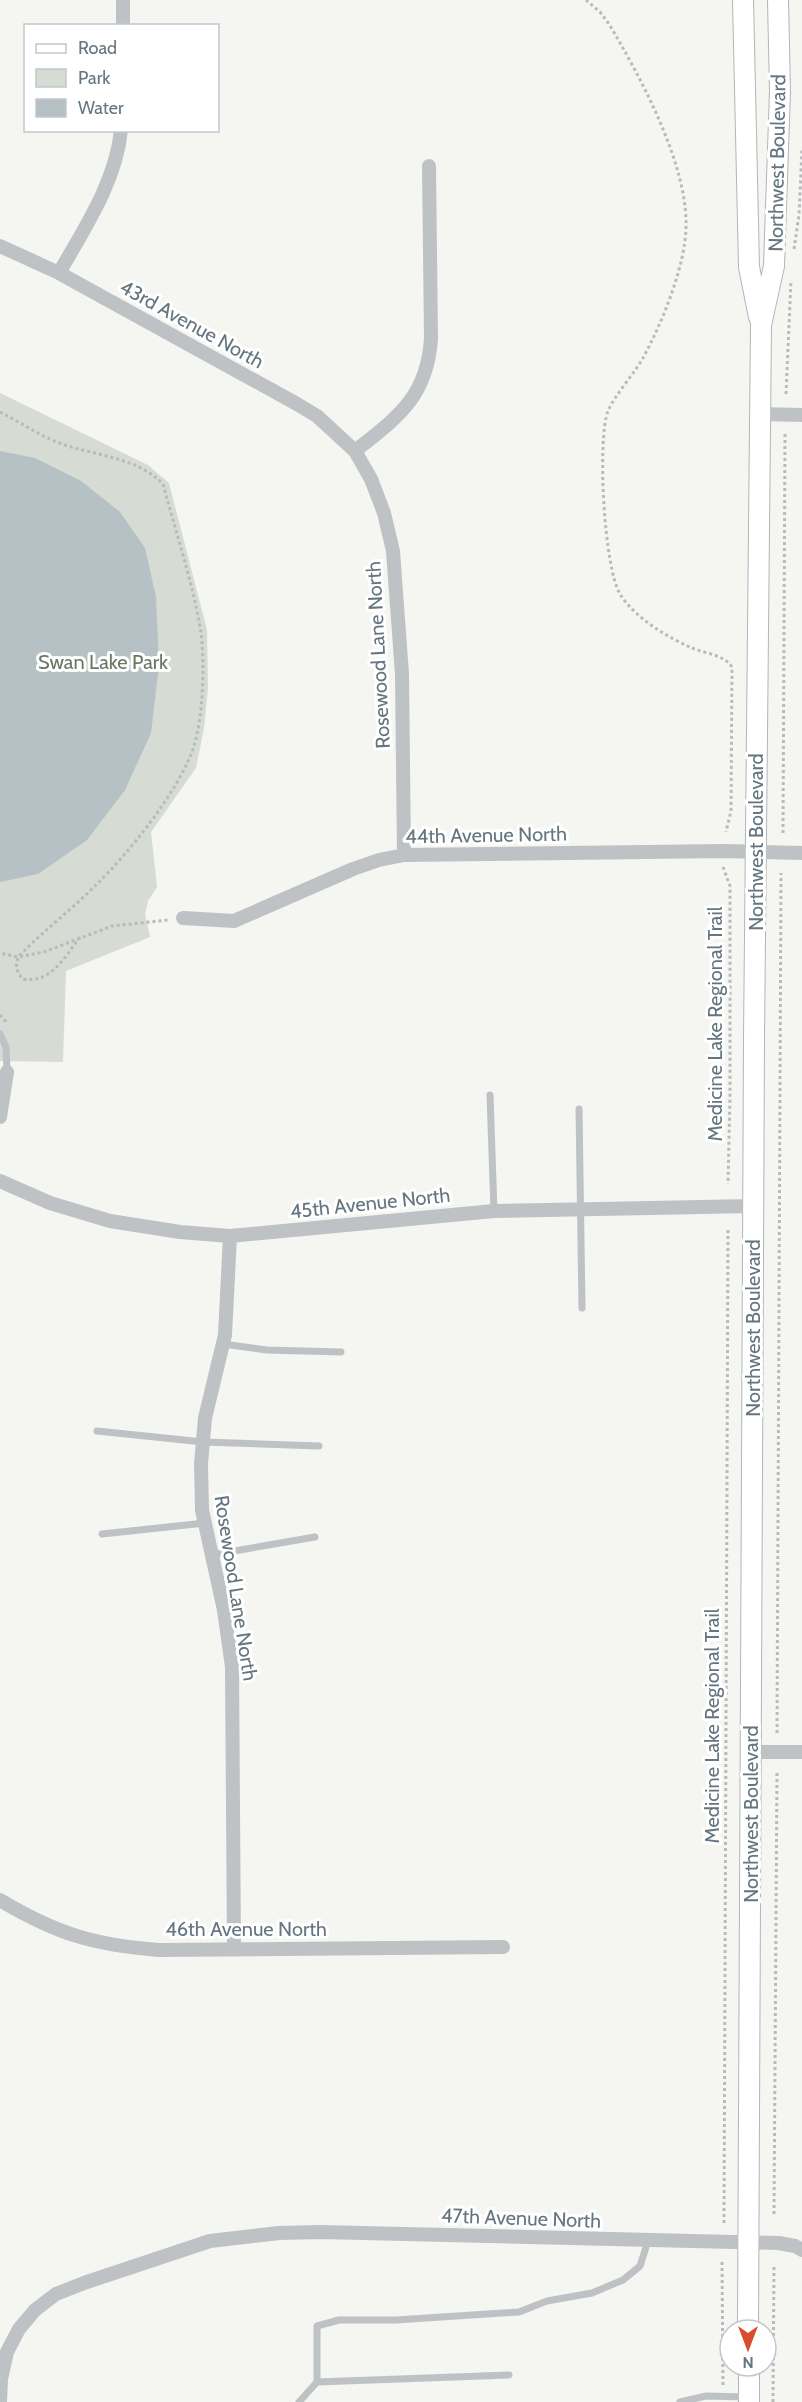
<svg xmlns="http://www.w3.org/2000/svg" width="802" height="2402" font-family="Cabin,sans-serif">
<rect width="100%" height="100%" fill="#f5f5f1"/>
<path fill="#d6dbd3" d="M 0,393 L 148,465 L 169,483 L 207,630 L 208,688 L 204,728 L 196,768 L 151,832 L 157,887 L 148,901 L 145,914 L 150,937 L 66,971 L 63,1062 L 0,1061 Z"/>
<path fill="#b5c1c5" d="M 0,451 L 35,458 L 81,481 L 120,512 L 145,548 L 156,597 L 159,665 L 151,733 L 125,790 L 87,840 L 38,874 L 0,882 Z"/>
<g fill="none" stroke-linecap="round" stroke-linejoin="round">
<defs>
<path id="secondary" d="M 743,0 L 749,267 L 759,317
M 748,2330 L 754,1039 L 761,325 L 774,266 L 780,91 L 778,0
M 749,2366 L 749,2402"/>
</defs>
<use href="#secondary" stroke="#b0b6ba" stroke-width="22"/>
<path stroke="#b8bbbd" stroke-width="3" stroke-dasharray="3 3" stroke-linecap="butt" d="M 586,0 L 600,12 L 609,24 C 640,76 687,163 686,225 C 686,265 662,323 643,358 C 634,374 614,396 608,411 C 597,439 604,568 620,594 C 635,618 667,637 692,648 C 706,654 723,654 732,667 L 731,811 L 726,832
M 794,249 L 799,215 L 802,150
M 786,394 L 791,280
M 0,412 C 18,421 36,433 54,441 C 90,456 135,455 163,484 C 176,533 193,583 201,633 C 205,663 203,718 194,746 C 180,790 128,854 95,886 C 70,911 42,932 18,957 L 0,953
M 783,833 L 785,434
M 723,867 L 730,886 L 730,1095 L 728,1184
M 80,937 C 64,958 51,984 22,979 L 16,968 L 18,957 L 44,952 L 112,926 L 168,920
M 0,1015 L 8,1024
M 777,1733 L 781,873
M 774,2214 L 777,1771
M 724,2223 L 728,1228
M 722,2262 L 723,2386
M 773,2402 L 774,2264"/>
<path stroke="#bec2c5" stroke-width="7" d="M 0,1034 L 6,1047 L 7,1072
M 490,1095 L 494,1211
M 579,1109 L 582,1308
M 223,1344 L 267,1350 L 341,1352
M 97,1431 L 203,1442 L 319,1446
M 102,1534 L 205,1523
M 211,1555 L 315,1537
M 317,2382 L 509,2375
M 299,2402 L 317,2382 L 317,2326 L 339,2320 L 396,2320 L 519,2312 L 547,2301 L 592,2293 L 623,2280 L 640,2266 L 648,2241
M 680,2402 L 706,2396 L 746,2397"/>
<path stroke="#bec2c5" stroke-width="14" d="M 123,0 L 123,26
M 0,246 L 59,273 L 297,404 L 317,416 L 355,451
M 59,273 C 84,229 116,182 121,130
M 760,414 L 802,415
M 404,855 L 402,674 L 393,551 L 384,513 L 371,479 L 355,451 C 398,417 427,397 431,339 L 429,166
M 183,918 L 234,921 L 353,869 L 379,860 L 404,855 L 724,851 L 802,853
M 0,1117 L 7,1072
M 0,1181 L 50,1203 L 110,1221 L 180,1232 L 230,1236 L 494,1211 L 753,1206
M 230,1236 L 225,1335 L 205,1418 L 201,1464 L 202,1510 L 224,1610 L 232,1667 L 234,1949
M 751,1752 L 802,1752
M 0,1900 C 57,1934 94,1945 159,1950 L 503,1947
M 0,2402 L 1,2379 L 7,2352 L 19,2329 L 35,2310 L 56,2294 L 84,2283 L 210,2241 L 279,2233 L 320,2232 L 779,2243 L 795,2246 L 802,2250"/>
<use href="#secondary" stroke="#fff" stroke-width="20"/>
</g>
<g text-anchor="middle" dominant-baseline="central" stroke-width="6" stroke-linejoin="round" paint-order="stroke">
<g font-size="20" fill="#657681" stroke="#fff">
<text transform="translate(777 163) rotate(-89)">Northwest Boulevard</text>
<text transform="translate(192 324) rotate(29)">43rd Avenue North</text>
<text transform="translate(378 655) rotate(-93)">Rosewood Lane North</text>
<text transform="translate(486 835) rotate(-1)">44th Avenue North</text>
<text transform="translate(756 842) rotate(-90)">Northwest Boulevard</text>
<text transform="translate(715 1024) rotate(-90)">Medicine Lake Regional Trail</text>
<text transform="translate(370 1203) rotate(-6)">45th Avenue North</text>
<text transform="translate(753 1328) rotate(-90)">Northwest Boulevard</text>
<text transform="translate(236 1588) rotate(81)">Rosewood Lane North</text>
<text transform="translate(712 1726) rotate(-90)">Medicine Lake Regional Trail</text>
<text transform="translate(751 1814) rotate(-90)">Northwest Boulevard</text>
<text x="246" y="1929">46th Avenue North</text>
<text transform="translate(521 2218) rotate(2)">47th Avenue North</text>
</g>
<g font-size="20" fill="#697864" stroke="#fff">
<text x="103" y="662">Swan Lake Park</text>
</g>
</g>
<rect x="24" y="24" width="195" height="108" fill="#ffffff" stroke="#c1c8cd" stroke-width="1.5"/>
<rect x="36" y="44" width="30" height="9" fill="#ffffff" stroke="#c1c8cd" stroke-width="1.5"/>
<text x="78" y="54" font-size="18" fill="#657681">Road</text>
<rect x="36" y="69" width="30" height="18" fill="#d6dbd3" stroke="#c1c8cd" stroke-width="1.5"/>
<text x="78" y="84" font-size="18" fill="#657681">Park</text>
<rect x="36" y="99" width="30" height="18" fill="#b5c1c5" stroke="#c1c8cd" stroke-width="1.5"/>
<text x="78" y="114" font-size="18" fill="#657681">Water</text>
<g transform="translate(748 2348) rotate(180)"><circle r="28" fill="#ffffff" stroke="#c1c8cd" stroke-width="1.5"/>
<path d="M0-4.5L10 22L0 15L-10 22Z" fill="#da4d2c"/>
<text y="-9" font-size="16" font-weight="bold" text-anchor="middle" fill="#657681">N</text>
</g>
</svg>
